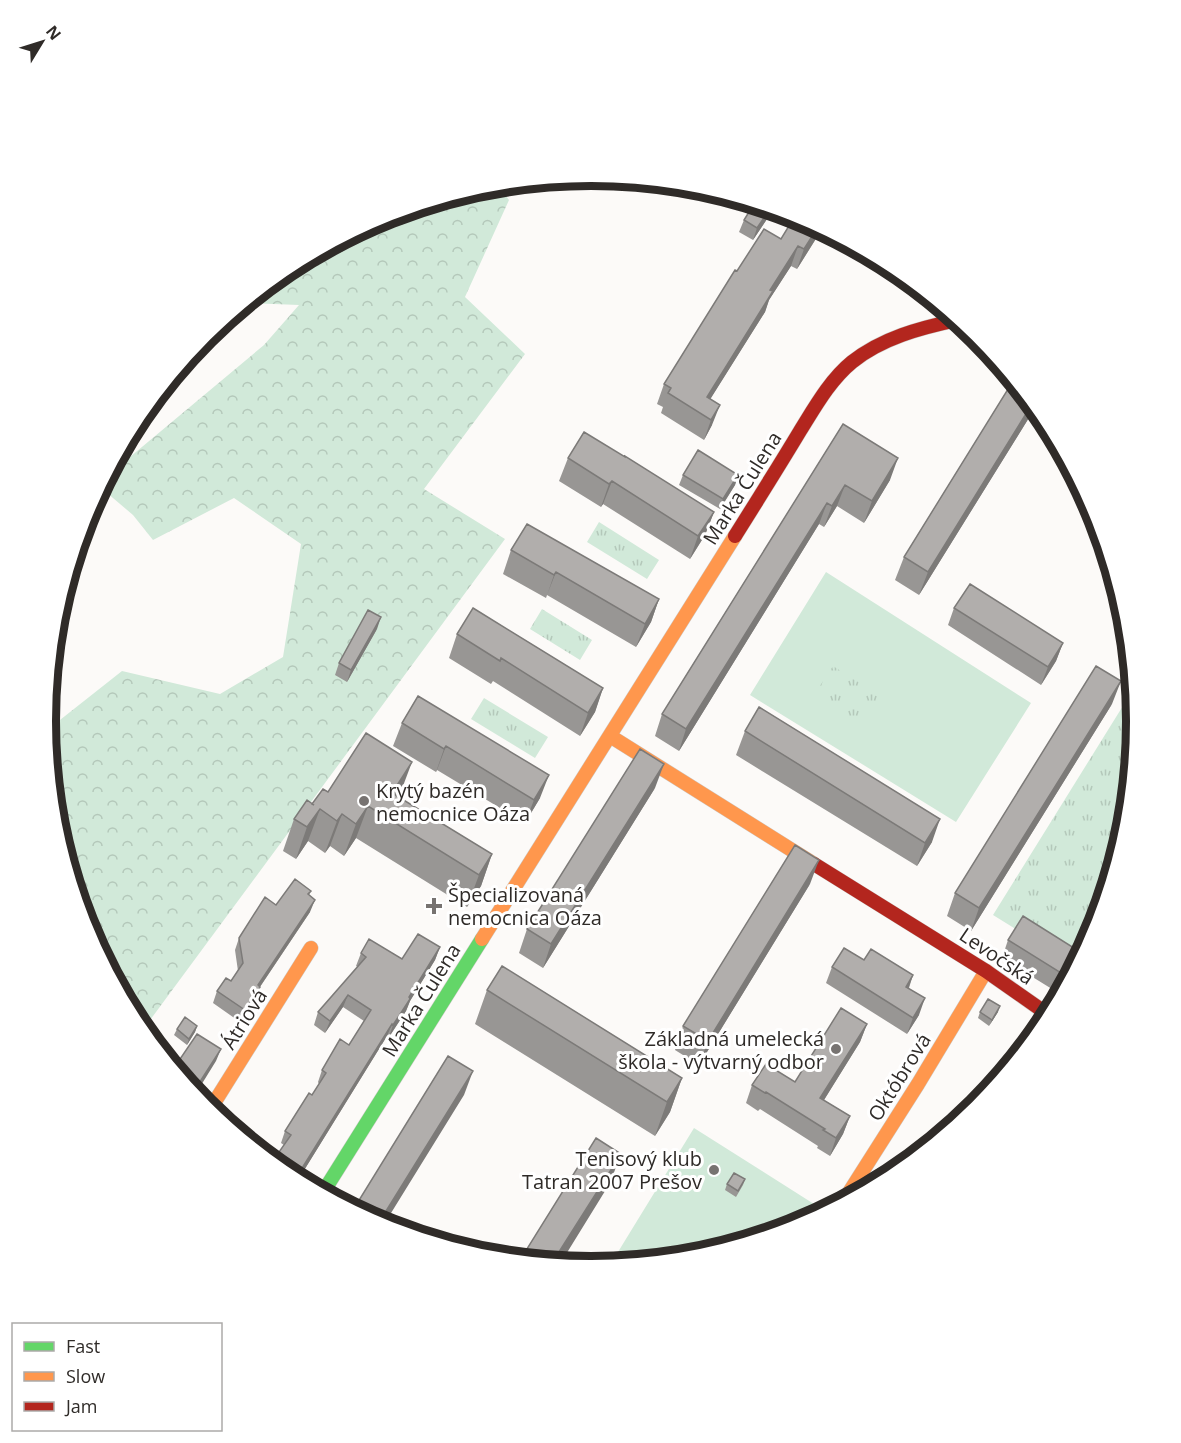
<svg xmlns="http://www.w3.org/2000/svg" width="1181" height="1443" font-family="'Open Sans',sans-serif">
<defs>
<pattern id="forest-crowns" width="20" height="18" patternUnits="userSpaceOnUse" patternTransform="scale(1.5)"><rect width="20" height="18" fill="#d1e9d9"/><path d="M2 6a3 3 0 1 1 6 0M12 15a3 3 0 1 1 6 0" fill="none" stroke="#b4c8ba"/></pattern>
<pattern id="park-tufts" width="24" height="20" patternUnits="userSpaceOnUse" patternTransform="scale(1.5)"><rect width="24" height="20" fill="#d1e9d9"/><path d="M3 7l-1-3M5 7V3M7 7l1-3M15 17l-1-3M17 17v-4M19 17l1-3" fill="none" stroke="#b4c8ba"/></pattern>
</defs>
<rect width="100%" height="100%" fill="#fcfaf8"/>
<path fill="#d1e9d9" d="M 826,572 L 1031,703 L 956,822 L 750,695 Z
M 694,1128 L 825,1211 L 799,1226 L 697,1257 L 610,1265 Z"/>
<path fill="url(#forest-crowns)" d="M 497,185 L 509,200 L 465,297 L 525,354 L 424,489 L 505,539 L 142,1031 L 137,1024 L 86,930 L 55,828 L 46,731 L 122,671 L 220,694 L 283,657 L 301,544 L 234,498 L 153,540 L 133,515 L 100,487 L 106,477 L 264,345 L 299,305 L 245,303 L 288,268 L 382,217 L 484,186 Z"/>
<path fill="url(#park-tufts)" d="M 599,522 L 659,560 L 647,579 L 587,542 Z
M 542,609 L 592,640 L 580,660 L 530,629 Z
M 833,666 L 883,698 L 861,733 L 810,701 Z
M 484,698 L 548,737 L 535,758 L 471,719 Z
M 1126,701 L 1134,706 L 1136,722 L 1125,828 L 1094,931 L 1075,966 L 993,915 Z"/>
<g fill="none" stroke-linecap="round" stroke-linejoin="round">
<defs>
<path id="fast" d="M 322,1194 L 482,939"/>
<path id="slow" d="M 610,736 L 814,864
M 482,939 L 735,536
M 209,1111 L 311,948
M 843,1202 L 918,1084 L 986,971"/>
<path id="jam" d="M 735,536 C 757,501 779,466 800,431 C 815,407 830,380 852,362 C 882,338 920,328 957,320
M 814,864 L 986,971 L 1043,1011 L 1043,1026"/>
</defs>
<use href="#fast" stroke="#cdcbc8" stroke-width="15"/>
<use href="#slow" stroke="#cdcbc8" stroke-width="15"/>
<use href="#jam" stroke="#cdcbc8" stroke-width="15"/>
<use href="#fast" stroke="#63d668" stroke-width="14"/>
<use href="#slow" stroke="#ff974d" stroke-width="14"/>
<use href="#jam" stroke="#b3261e" stroke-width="14"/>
</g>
<path fill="#989694" d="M 754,204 L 773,210 L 753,240 L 739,232 L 744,220 Z
M 800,218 L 822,229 L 797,269 L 791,266 L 769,300 L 765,312 L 710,399 L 712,425 L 704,440 L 661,413 L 663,407 L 657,404 L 664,384 L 737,271 L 781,239 Z
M 1013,381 L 1035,408 L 919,595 L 895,580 L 904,557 Z
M 843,424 L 890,480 L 864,523 L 837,506 L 824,527 L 819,524 L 679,751 L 655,736 L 662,714 Z
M 625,457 L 714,512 L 705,535 L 690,559 L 603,504 L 601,507 L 559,481 L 568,458 Z
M 683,475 L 738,475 L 735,485 L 720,509 L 679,485 Z
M 511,550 L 659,599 L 651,622 L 636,647 L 547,595 L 546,598 L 503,574 Z
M 954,608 L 1063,643 L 1056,661 L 1041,685 L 948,625 Z
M 377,629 L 347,682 L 335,675 L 339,663 Z
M 457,634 L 603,688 L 595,712 L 580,736 L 493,681 L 491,684 L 449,658 Z
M 418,696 L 540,798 L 525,823 L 437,770 L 436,772 L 393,746 L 402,723 Z
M 1112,704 L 971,931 L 947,916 L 955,893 Z
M 745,731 L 932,842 L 917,866 L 736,755 Z
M 655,788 L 543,968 L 519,953 L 527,929 Z
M 328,792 L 400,794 L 398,797 L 492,854 L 481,886 L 467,907 L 356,838 L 344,856 L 330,846 L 325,853 L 308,841 L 296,859 L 283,851 L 294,819 Z
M 810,884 L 699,1065 L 675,1050 L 683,1026 Z
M 311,891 L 309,895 L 310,912 L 260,987 L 256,999 L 240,1022 L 213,1003 L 217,991 L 231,981 L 238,971 L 235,950 L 239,938 L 276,905 Z
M 1008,940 L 1082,953 L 1060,994 L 1002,958 Z
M 440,947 L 435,960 L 410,1001 L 406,1011 L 389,1037 L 387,1036 L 298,1180 L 287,1175 L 272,1162 L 284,1145 L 281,1143 L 285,1131 L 312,1095 L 319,1084 L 318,1082 L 322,1070 L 349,1045 L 364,1021 L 343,1007 L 325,1033 L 314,1025 L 318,1012 L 358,967 L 356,966 L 361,953 L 402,959 Z
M 864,960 L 913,975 L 909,988 L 919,1015 L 907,1034 L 826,983 L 832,967 Z
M 487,990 L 682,1078 L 670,1112 L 655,1136 L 475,1024 Z
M 980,1012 L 998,1012 L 989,1026 L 978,1018 Z
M 867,1024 L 860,1042 L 824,1100 L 850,1116 L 843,1134 L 830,1156 L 817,1148 L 818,1146 L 760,1109 L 758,1111 L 746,1103 L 752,1085 L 795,1082 Z
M 197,1026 L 195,1032 L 187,1045 L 174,1035 L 177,1029 Z
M 745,1179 L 743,1185 L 736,1197 L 725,1190 L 727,1184 Z"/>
<path fill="#7c7a78" d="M 770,209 L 773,210 L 753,240 L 757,228 Z
M 818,227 L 822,229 L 797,269 L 804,249 Z
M 798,246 L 791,266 L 769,300 L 765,312 L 701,414 L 707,397 L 770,290 Z
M 1032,404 L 1035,408 L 919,595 L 928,572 Z
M 720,405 L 712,425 L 704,440 L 711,420 Z
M 898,458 L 890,480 L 864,523 L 872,501 Z
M 738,475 L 735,485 L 720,509 L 723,499 Z
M 612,481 L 603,504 L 601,507 L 609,484 Z
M 845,485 L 837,506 L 824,527 L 832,506 Z
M 827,503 L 819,524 L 679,751 L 686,729 Z
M 714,512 L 705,535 L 690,559 L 698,536 Z
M 556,572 L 547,595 L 546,598 L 554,575 Z
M 659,599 L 651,622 L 636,647 L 645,624 Z
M 381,617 L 377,629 L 347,682 L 351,670 Z
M 1063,643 L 1056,661 L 1041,685 L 1048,667 Z
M 1121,681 L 1112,704 L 971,931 L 979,908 Z
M 603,688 L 595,712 L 580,736 L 588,713 Z
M 446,746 L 437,770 L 436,772 L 444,749 Z
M 412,762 L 400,794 L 386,817 L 392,793 Z
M 664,764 L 655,788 L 543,968 L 551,944 Z
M 549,775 L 540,798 L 525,823 L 534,800 Z
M 368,806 L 356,838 L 344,856 L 356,824 Z
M 320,809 L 308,841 L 296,859 L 307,827 Z
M 342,814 L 330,846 L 325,853 L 337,821 Z
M 940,819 L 932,842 L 917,866 L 925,843 Z
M 492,854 L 481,886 L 467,907 L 479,875 Z
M 819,860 L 810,884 L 699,1065 L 708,1041 Z
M 315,900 L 310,912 L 253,997 L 258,985 Z
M 440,947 L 435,960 L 410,1001 L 406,1011 L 389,1037 L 393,1025 L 409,997 Z
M 913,975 L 907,992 L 906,987 Z
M 260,987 L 256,999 L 240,1022 L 245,1010 Z
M 348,995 L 343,1007 L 325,1033 L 330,1021 Z
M 925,998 L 919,1015 L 907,1034 L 913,1018 Z
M 1000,1006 L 998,1012 L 989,1026 L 992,1020 Z
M 392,1024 L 387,1036 L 298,1180 L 297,1180 L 299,1173 Z
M 867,1024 L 860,1042 L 814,1116 L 820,1098 Z
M 197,1026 L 195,1032 L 187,1045 L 189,1039 Z
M 221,1049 L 216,1061 L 195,1095 L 193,1093 Z
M 473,1071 L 464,1095 L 383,1226 L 378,1224 Z
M 682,1078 L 670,1112 L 655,1136 L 667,1102 Z
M 850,1116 L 843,1134 L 830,1156 L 836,1138 Z
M 621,1154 L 610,1183 L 560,1264 L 552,1263 Z"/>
<path fill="#b1aeac" stroke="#7c7a78" stroke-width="1.5" d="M 754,204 L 770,209 L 757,228 L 744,220 Z
M 795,216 L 800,218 L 818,227 L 804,249 L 798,246 L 770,290 L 773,291 L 707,397 L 720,405 L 711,420 L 668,393 L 671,388 L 664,384 L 735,270 L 737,271 L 764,229 L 781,239 Z
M 1013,381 L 1032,404 L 928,572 L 904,557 Z
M 843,424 L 898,458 L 872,501 L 845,485 L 832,506 L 827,503 L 686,729 L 662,714 Z
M 584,432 L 625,457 L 625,456 L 714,512 L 698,536 L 612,481 L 609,484 L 568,458 Z
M 698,450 L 738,475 L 723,499 L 683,475 Z
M 527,524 L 659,599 L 645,624 L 556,572 L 554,575 L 511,550 Z
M 970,584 L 1063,643 L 1048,667 L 954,608 Z
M 473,608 L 603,688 L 588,713 L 501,658 L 500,661 L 457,634 Z
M 368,610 L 381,617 L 351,670 L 339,663 Z
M 1096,666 L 1121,681 L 979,908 L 955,893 Z
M 418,696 L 549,775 L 534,800 L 446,746 L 444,749 L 402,723 Z
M 759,707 L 940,819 L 925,843 L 745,731 Z
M 366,733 L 412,762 L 392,793 L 492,854 L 479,875 L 368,806 L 356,824 L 342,814 L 337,821 L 320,809 L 307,827 L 294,819 L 307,800 L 314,805 L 312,804 L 323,789 L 328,792 Z
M 640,749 L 664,764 L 551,944 L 527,929 Z
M 795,845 L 819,860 L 708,1041 L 683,1026 Z
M 295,879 L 311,891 L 308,894 L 315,900 L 258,985 L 260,987 L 245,1010 L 217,991 L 226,978 L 231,981 L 243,963 L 239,938 L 265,897 L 276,905 Z
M 1023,916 L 1082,953 L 1069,978 L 1008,940 Z
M 418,934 L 440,947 L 409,997 L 410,999 L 393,1025 L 392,1024 L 299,1173 L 288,1166 L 284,1172 L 272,1162 L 291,1135 L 285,1131 L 309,1093 L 312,1095 L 326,1073 L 322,1070 L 340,1039 L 349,1045 L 371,1010 L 348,995 L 330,1021 L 318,1012 L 366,957 L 361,953 L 369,939 L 402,959 Z
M 844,948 L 864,960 L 871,949 L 913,975 L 906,987 L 925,998 L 913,1018 L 832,967 Z
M 502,966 L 682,1078 L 667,1102 L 487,990 Z
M 988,999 L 1000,1006 L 992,1020 L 980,1012 Z
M 841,1008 L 867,1024 L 820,1098 L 850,1116 L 836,1138 L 823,1130 L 825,1129 L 766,1092 L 765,1093 L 752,1085 L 766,1064 L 795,1082 Z
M 185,1017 L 197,1026 L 189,1039 L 177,1029 Z
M 197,1034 L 221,1049 L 194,1091 L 195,1092 L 194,1094 L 171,1066 L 174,1068 Z
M 448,1056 L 473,1071 L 378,1224 L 353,1210 Z
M 596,1138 L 621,1154 L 552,1263 L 520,1260 Z
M 916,1148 L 922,1152 L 905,1166 Z
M 734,1173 L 745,1179 L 738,1191 L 727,1184 Z"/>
<g fill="#777371" stroke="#fff" stroke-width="2">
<circle cx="364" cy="801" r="6"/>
<path d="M431 897h6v6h6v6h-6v6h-6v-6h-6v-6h6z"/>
<circle cx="836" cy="1049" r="6"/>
<circle cx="714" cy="1170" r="6"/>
</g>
<g text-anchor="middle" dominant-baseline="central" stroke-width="6" stroke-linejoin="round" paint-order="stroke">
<g font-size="20" fill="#2f2b28" stroke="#fff">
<text transform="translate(742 488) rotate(-58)">Marka Čulena</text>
<text transform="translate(997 956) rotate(34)">Levočská</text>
<text transform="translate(421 1000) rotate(-58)">Marka Čulena</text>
<text transform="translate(244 1019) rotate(-58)">Átriová</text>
<text transform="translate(899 1077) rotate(-58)">Októbrová</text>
</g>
<g font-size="20" fill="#2f2b28" stroke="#fff" text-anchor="start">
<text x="376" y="790">Krytý bazén<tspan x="376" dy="23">nemocnice Oáza</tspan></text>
<text x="448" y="894">Špecializovaná<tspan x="448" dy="23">nemocnica Oáza</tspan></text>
<text x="824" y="1038" text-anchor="end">Základná umelecká<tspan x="824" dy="23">škola - výtvarný odbor</tspan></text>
<text x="702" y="1158" text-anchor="end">Tenisový klub<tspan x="702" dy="23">Tatran 2007 Prešov</tspan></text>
</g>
</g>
<path d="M0 0H1181V1443H0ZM56 721a535 535 0 1 1 1070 0a535 535 0 1 1-1070 0Z" fill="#fff" fill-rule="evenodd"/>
<path fill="none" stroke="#2f2b28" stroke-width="8" d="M56 721a535 535 0 1 1 1070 0a535 535 0 1 1-1070 0Z"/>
<rect x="12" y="1323" width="210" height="108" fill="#ffffff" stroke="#acaaa9" stroke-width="1.5"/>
<rect x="24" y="1342" width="30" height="9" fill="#63d668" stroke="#acaaa9" stroke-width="1.5"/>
<text x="66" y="1353" font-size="18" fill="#2f2b28">Fast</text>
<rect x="24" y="1372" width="30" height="9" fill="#ff974d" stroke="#acaaa9" stroke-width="1.5"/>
<text x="66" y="1383" font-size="18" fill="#2f2b28">Slow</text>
<rect x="24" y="1402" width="30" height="9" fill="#b3261e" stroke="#acaaa9" stroke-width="1.5"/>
<text x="66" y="1413" font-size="18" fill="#2f2b28">Jam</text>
<g transform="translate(42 42) rotate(52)" stroke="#ffffff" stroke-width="4.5" paint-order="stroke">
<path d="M0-4.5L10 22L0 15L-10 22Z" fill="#2f2b28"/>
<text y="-9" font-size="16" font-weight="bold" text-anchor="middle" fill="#2f2b28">N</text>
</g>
</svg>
